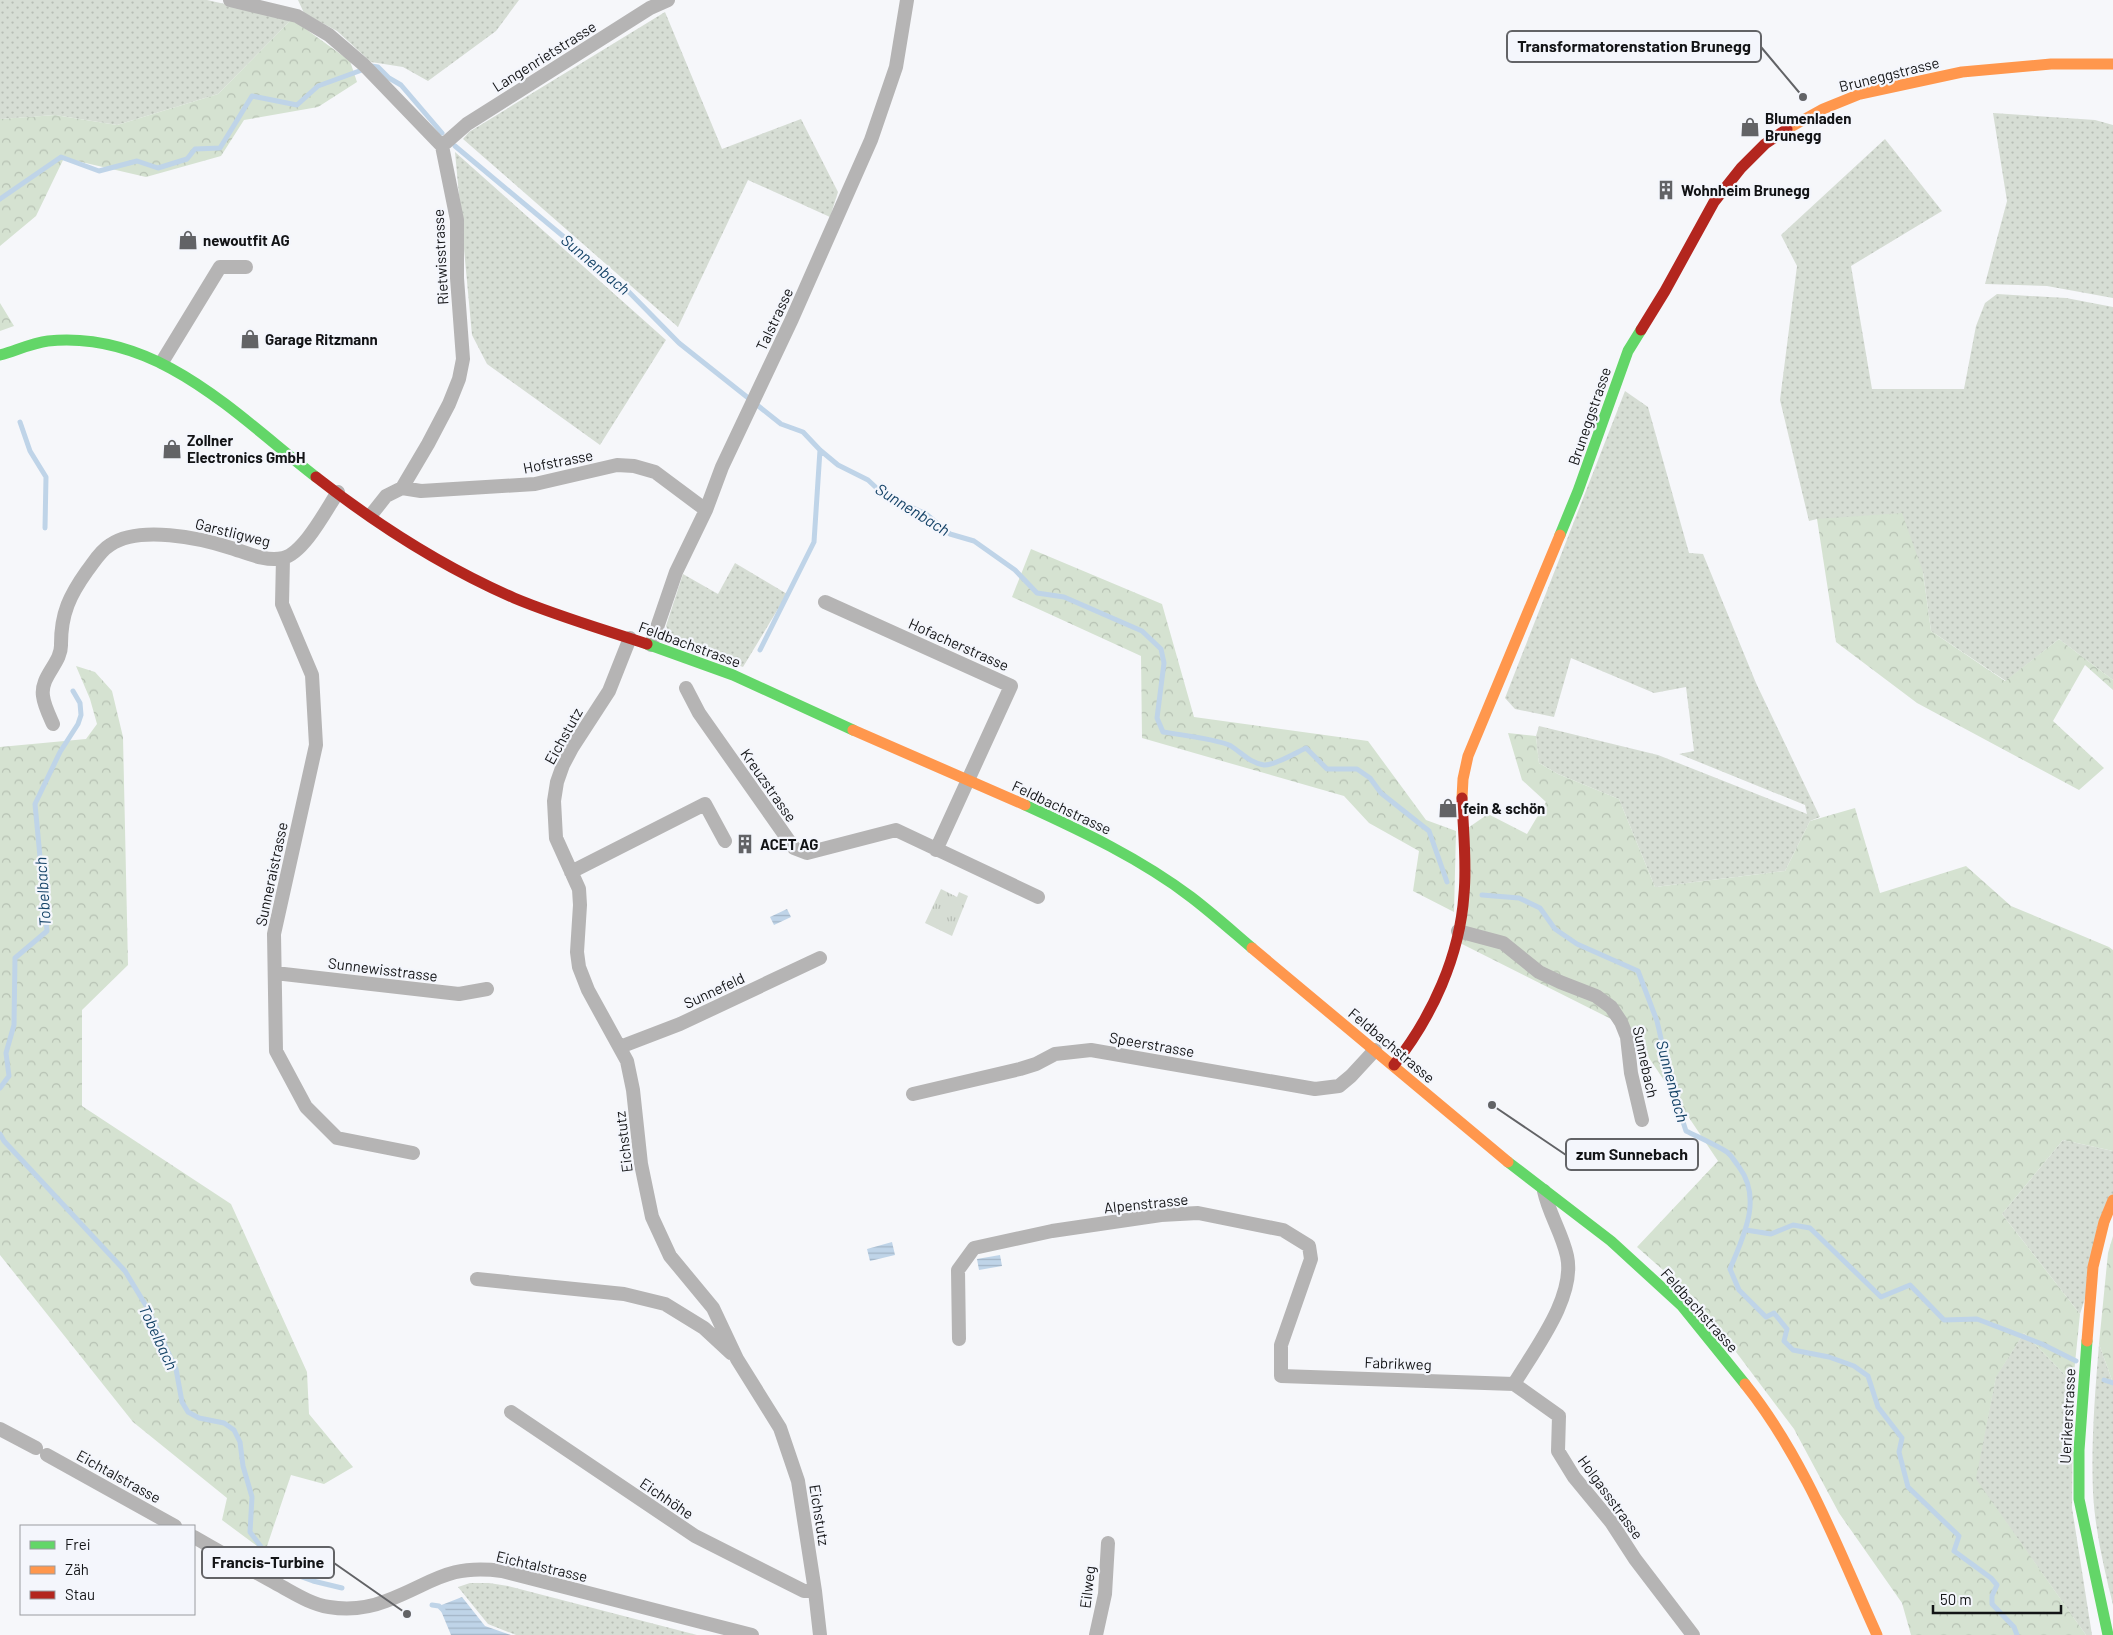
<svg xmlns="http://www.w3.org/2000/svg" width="2113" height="1635" font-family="Barlow,sans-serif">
<defs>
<pattern id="grass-dots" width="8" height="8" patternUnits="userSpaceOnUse" patternTransform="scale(1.25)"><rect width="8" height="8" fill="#d6ddd4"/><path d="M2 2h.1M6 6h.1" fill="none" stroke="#b7bdb5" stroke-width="1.8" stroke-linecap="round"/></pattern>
<pattern id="forest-crowns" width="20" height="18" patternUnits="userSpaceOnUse" patternTransform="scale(1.25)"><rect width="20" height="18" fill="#d5e2d1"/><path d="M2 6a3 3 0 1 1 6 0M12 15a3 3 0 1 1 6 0" fill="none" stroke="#b6c1b3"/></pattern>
<pattern id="park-tufts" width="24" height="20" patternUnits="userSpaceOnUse" patternTransform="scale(1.25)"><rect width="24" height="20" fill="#d6ddd4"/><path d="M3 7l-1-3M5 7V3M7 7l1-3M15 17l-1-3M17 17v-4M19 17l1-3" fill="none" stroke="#b7bdb5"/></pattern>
<pattern id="water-rules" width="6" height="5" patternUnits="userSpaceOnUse" patternTransform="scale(1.25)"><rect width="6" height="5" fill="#bfd4e8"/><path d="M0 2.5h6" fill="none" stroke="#a3b5c6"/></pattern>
</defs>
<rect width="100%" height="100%" fill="#f6f7fa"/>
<path fill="url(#grass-dots)" d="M 0,0 L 207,0 L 292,19 L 218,94 L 117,125 L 55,115 L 0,119 Z
M 298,0 L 519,0 L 496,31 L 428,81 L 403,67 L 371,62 L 337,31 L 304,13 Z
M 665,12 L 722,149 L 801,119 L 838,192 L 830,217 L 748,180 L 678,327 L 463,139 L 469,132 Z
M 1993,113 L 2095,120 L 2113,125 L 2113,298 L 2047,286 L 1985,284 L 2007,201 Z
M 1885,139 L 1942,211 L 1851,266 L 1872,389 L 1964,389 L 1976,326 L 1985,303 L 1997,294 L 2066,298 L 2113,307 L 2113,680 L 2059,639 L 2006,681 L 1931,631 L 1923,572 L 1817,519 L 1809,521 L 1780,400 L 1797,266 L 1781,235 Z
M 455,152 L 666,340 L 600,445 L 487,364 L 472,335 Z
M 1625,391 L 1648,407 L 1689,553 L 1703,554 L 1756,683 L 1820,817 L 1810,821 L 1785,871 L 1655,887 L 1619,799 L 1558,774 L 1539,763 L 1536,736 L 1539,726 L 1658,755 L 1807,814 L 1805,805 L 1679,754 L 1694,751 L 1686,687 L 1654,693 L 1571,658 L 1554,717 L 1515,709 L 1505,698 Z
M 735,563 L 787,594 L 743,667 L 673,641 L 666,626 L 683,574 L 718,594 Z
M 2063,1140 L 2113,1151 L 2113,1211 L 2080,1314 L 2002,1214 Z
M 2024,1333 L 2073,1383 L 2072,1508 L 2092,1635 L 2086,1635 L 1975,1479 L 1996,1376 Z
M 2099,1344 L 2113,1383 L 2113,1605 C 2104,1568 2095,1531 2093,1492 C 2091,1443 2095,1393 2099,1344 Z
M 470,1583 L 489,1583 L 508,1586 L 697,1635 L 516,1635 L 488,1624 L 458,1587 Z"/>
<path fill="url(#forest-crowns)" d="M 292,19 L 350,61 L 357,82 L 318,107 L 244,120 L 221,156 L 146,177 L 64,158 L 36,216 L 0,246 L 0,119 L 55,115 L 117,125 L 218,94 Z
M 0,303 L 14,326 L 0,331 Z
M 1902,513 L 1923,572 L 1931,631 L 2005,681 L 2059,639 L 2113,680 L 2113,690 L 2085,665 L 2053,721 L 2104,768 L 2079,790 L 1917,703 L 1836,642 L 1817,519 Z
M 1031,549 L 1162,604 L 1194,717 L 1368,741 L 1426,820 L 1456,831 L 1454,912 L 1413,891 L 1419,851 L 1369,823 L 1344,796 L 1142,738 L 1141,656 L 1012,597 Z
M 76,666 L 95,672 L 112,691 L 123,737 L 128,965 L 82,1010 L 82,1106 L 231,1204 L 307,1372 L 309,1414 L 353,1467 L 324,1484 L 291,1475 L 265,1552 L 222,1520 L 227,1498 L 133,1422 L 0,1255 L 0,747 L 86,739 L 97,724 L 90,699 Z
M 1508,733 L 1536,736 L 1539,763 L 1558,774 L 1619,799 L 1655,887 L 1785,871 L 1810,821 L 1855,808 L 1880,893 L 1966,866 L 2011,906 L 2109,947 L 2113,950 L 2113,1151 L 2063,1140 L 2002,1214 L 2080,1314 L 2073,1383 L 2024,1333 L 1996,1377 L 1976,1479 L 2086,1635 L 1911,1635 L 1902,1603 L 1839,1513 L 1794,1429 L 1697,1300 L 1637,1247 L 1718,1161 L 1629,1028 L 1456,941 L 1465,830 L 1488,814 L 1527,834 L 1546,802 L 1522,780 Z
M 2113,1236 L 2113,1383 L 2099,1344 L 2108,1253 Z"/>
<path fill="url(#park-tufts)" d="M 941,889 L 957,897 L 959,892 L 968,896 L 952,936 L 925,923 Z"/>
<path fill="url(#water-rules)" d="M 787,909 L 791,917 L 774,925 L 770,917 Z
M 892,1242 L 895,1255 L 870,1261 L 867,1249 Z
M 1000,1255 L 1002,1266 L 979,1270 L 977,1259 Z
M 462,1597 L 485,1626 L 511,1635 L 451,1635 L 439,1606 Z"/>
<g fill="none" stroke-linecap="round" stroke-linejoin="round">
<path stroke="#bfd4e8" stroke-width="5" d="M 371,66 L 378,67 L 389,78 L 401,85 L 442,133
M 455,146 L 624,287 L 679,343 L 781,424 L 803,432 L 820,450 L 838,465 L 868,480 L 883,494 L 926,514 L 950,534 L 974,541 L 1015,570 L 1037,593 L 1064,597 L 1142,631 L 1161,649 L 1164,663 L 1157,718 L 1163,732 C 1176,734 1221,740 1231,746 C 1242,753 1250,763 1264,765 C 1274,766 1297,752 1306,748 L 1327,769 L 1357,769 L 1370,778 L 1381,793 L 1429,831 L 1447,882
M 0,199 L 61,157 L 99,171 L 137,161 L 158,168 L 187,159 L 195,149 L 220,148 L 252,96 L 297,105 L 318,86 L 362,70
M 20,422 L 30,451 L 46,477 L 45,528
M 760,650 L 814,542 L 820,450
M 1482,895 L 1519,898 L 1540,908 L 1555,929 L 1577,944 L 1638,971 L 1657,1021 L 1673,1091 L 1686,1131 C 1700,1138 1714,1144 1727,1152 C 1732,1156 1735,1162 1739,1167 C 1763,1199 1743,1237 1730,1269 L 1739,1290 L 1766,1317 L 1774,1313 L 1787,1329 L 1784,1341 L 1793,1350 L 1829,1357 L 1854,1366 L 1868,1376 L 1878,1407 L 1902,1438 L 1899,1452 L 1908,1487 L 1959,1536 L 1954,1551 L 1991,1578 L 1997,1585 L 1992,1596 L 1992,1604 L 2014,1627 L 2017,1635
M 0,1088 L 9,1076 L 6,1053 L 14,1025 L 15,958 L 47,931 L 35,804 L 60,752 L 78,724 L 81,715 L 80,703 L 73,691
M 0,1134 L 4,1141 L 125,1271 L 148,1309 L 176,1369 L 182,1402 L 188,1412 L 199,1418 L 224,1423 L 234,1430 L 240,1442 L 243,1466 L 252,1497 L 250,1532 L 277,1568 L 313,1581 L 342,1588
M 1746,1230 L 1771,1234 L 1793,1225 L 1810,1228 L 1881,1297 L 1910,1285 L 1944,1320 L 1977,1319 L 2042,1344 L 2076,1361
M 2104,1380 L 2113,1383
M 432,1605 L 439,1606 L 443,1610"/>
<path stroke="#b5b4b4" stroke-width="14" d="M 230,0 L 297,16 L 329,35 L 364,65 L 442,146 L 457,220 L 457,278 L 463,359 L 459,379 L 449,404 L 428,444 L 402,488 L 386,496 L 371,515
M 442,146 L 467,124 L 650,8 L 668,0
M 162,362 L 220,267 L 246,267
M 402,488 L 421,491 L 535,484 L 617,465 L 634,466 L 655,472 L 706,510
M 283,558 L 282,604 L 312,675 L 316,745 L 274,934 L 276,1051 L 306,1107 L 337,1138 L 413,1153
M 825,602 L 1011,686 L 936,850
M 630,638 L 609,691 L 572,748 L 563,765 L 557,782 L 554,801 L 556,838 L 579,889 L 580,905 L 577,952 L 579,967 L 588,990 L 627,1061 L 633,1090 L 641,1164 L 652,1217 L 670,1256 L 713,1308 L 737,1359 L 780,1428 L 798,1481 L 815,1591 L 820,1635
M 651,645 L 676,572 L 706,510 L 722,467 L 792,319 L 871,140 L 896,67 L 907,0
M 686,688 L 699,713 L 794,848 L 807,853 L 896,830 L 1038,897
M 53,724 C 49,715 44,705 43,696 C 40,676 62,663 61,644 C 61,613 70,595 87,571 C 94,562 100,551 110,545 C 139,525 200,538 231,548 C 247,553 266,562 283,558 C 304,553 326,510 338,492
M 571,872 L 705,804 L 725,841
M 1458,931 L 1503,943 L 1539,972 L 1560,982 L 1596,996 L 1611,1007 L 1621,1022 L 1627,1037 L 1631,1073 L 1642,1120
M 275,973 L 459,994 L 487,989
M 620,1047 L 680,1024 L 820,958
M 913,1094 L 1020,1069 L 1036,1064 L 1055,1054 L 1091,1050 L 1315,1089 L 1339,1086 L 1351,1076 L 1375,1050
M 1544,1191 C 1549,1214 1562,1233 1567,1256 C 1576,1297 1534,1350 1514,1384 L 1559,1416 L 1558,1451 L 1574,1477 L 1611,1522 L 1635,1559 L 1693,1635
M 477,1279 L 624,1294 L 665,1304 L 704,1328 L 731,1353
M 959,1339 L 958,1270 L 974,1248 L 1052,1231 L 1161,1215 L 1198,1213 L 1283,1230 L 1309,1246 L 1311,1259 L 1281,1345 L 1281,1376 L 1514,1384
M 511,1412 L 695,1536 L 804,1591 L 815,1591
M 0,1429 L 36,1448
M 47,1455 L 175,1526
M 194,1537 C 222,1553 249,1569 277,1584 C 294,1593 310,1604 329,1607 C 348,1610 368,1608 386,1601 C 434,1583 446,1564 502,1571 L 752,1635
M 1096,1635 L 1105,1594 L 1108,1543"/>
<path stroke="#63d668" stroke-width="11" d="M 0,355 C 15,351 32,343 48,341 C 158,330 236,415 316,477
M 1560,535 L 1578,491 L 1628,351 L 1641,330
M 647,644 L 733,675 L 853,730
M 1025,805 C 1082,831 1141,859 1191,897 C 1212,913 1232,931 1252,948
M 1508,1162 L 1611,1241 L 1682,1306 L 1745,1384
M 2087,1341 L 2079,1450 L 2079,1499 L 2108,1635"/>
<path stroke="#ff974d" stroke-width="11" d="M 1787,129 L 1823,109 L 1860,94 L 1962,72 L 2051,64 L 2113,64
M 853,730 L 1025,805
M 1462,798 L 1463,779 L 1468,756 L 1560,535
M 1252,948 L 1508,1162
M 2087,1341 L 2093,1267 L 2104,1222 L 2113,1200
M 1745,1384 C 1805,1459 1838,1549 1877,1635"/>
<path stroke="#b3261e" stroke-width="11" d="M 1641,330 L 1665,291 L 1714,202 L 1741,168 L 1765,144 L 1787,129
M 316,477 C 376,524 443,567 514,598 C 557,616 602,629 647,644
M 1394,1065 C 1432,1017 1460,956 1464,894 C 1467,862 1463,830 1462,798"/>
</g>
<defs>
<symbol id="shop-bare" viewBox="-9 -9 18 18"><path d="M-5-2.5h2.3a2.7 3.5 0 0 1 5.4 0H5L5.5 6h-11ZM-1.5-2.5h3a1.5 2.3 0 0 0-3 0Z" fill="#626366" stroke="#f4f6fc" stroke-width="2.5" paint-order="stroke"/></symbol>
<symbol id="building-bare" viewBox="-9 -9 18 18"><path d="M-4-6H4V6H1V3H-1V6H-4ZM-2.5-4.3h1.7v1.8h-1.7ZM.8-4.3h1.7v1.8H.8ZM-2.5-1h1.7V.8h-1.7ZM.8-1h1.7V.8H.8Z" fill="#626366" stroke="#f4f6fc" stroke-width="2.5" paint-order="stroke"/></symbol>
</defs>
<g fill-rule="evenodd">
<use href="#shop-bare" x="1736" y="113" width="28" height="28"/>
<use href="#building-bare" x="1652" y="176" width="28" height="28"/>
<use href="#shop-bare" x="174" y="226" width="28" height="28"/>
<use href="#shop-bare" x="236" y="325" width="28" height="28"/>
<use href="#shop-bare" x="158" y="435" width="28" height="28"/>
<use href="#shop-bare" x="1434" y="794" width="28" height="28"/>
<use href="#building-bare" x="731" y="830" width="28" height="28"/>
</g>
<g text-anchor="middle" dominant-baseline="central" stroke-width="4.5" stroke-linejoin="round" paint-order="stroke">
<g font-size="15" fill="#131416" stroke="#f4f6fc">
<text transform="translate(544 56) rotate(-32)">Langenrietstrasse</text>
<text transform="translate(1889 74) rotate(-14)">Bruneggstrasse</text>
<text transform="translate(440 257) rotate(-93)">Rietwisstrasse</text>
<text transform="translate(774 319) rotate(-65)">Talstrasse</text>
<text transform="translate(1589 416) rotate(-71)">Bruneggstrasse</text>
<text transform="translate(558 461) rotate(-11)">Hofstrasse</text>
<text transform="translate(233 532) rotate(14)">Garstligweg</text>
<text transform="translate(690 644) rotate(20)">Feldbachstrasse</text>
<text transform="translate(959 644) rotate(24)">Hofacherstrasse</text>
<text transform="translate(563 736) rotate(-61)">Eichstutz</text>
<text transform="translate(769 785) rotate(55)">Kreuzstrasse</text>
<text transform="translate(1062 807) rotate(25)">Feldbachstrasse</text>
<text transform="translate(271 874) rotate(-78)">Sunneraistrasse</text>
<text transform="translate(383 969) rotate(7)">Sunnewisstrasse</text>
<text transform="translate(714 990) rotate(-25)">Sunnefeld</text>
<text transform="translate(1152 1044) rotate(10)">Speerstrasse</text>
<text transform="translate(1392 1045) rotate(40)">Feldbachstrasse</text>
<text transform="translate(1646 1062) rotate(78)">Sunnebach</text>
<text transform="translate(623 1142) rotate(-97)">Eichstutz</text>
<text transform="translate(1146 1203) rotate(-6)">Alpenstrasse</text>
<text transform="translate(1700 1310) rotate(48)">Feldbachstrasse</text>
<text transform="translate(1398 1363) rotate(2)">Fabrikweg</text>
<text transform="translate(2067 1416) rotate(-87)">Uerikerstrasse</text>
<text transform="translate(119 1476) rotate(29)">Eichtalstrasse</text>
<text transform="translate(1611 1497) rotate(54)">Holgassstrasse</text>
<text transform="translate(667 1498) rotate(34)">Eichhöhe</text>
<text transform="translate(820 1515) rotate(81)">Eichstutz</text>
<text transform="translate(542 1566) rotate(13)">Eichtalstrasse</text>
<text transform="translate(1087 1587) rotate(-83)">Eilweg</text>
</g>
<g font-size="15" font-weight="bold" fill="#131416" stroke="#f4f6fc" text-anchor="start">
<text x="1765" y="118">Blumenladen<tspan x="1765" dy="17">Brunegg</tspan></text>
<text x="1681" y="190">Wohnheim Brunegg</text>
<text x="203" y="240">newoutfit AG</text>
<text x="265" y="339">Garage Ritzmann</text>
<text x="187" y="440">Zollner<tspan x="187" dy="17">Electronics GmbH</tspan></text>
<text x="1463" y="808">fein &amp; schön</text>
<text x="760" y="844">ACET AG</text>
</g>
<g font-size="16" font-style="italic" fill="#164468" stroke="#f4f6fc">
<text transform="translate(596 264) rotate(40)">Sunnenbach</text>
<text transform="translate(913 509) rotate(32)">Sunnenbach</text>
<text transform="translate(42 892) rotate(-94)">Tobelbach</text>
<text transform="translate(1673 1081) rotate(75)">Sunnenbach</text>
<text transform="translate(159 1337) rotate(65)">Tobelbach</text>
</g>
</g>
<path fill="none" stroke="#626366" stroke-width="2" d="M1803 97L1761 47M1492 1105L1566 1155M407 1614L334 1563"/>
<g fill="#626366" stroke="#f4f6fc" stroke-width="2">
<circle cx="1803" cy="97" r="5"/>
<circle cx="1492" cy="1105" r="5"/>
<circle cx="407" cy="1614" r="5"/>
</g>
<g fill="#f4f6fc" stroke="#626366" stroke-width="2">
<rect x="1507" y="31" width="254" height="31" rx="5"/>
<rect x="1566" y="1139" width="132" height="31" rx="5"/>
<rect x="202" y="1547" width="132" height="31" rx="5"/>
</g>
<g font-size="16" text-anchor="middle" font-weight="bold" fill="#131416">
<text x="1634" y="52">Transformatorenstation Brunegg</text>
<text x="1632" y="1160">zum Sunnebach</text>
<text x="268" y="1568">Francis-Turbine</text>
</g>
<rect x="20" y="1525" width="175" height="90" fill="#f4f6fc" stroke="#9a9ca0"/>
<rect x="30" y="1541" width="25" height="8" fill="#63d668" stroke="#9a9ca0"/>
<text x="65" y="1550" font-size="15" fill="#131416">Frei</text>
<rect x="30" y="1566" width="25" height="8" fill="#ff974d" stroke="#9a9ca0"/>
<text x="65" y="1575" font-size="15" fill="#131416">Zäh</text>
<rect x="30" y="1591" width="25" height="8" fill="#b3261e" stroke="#9a9ca0"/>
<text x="65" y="1600" font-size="15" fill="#131416">Stau</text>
<path d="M1933 1605v8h128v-8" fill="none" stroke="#131416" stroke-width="2.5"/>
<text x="1940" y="1605" font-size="15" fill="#131416" stroke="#f4f6fc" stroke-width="4" paint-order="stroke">50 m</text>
</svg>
